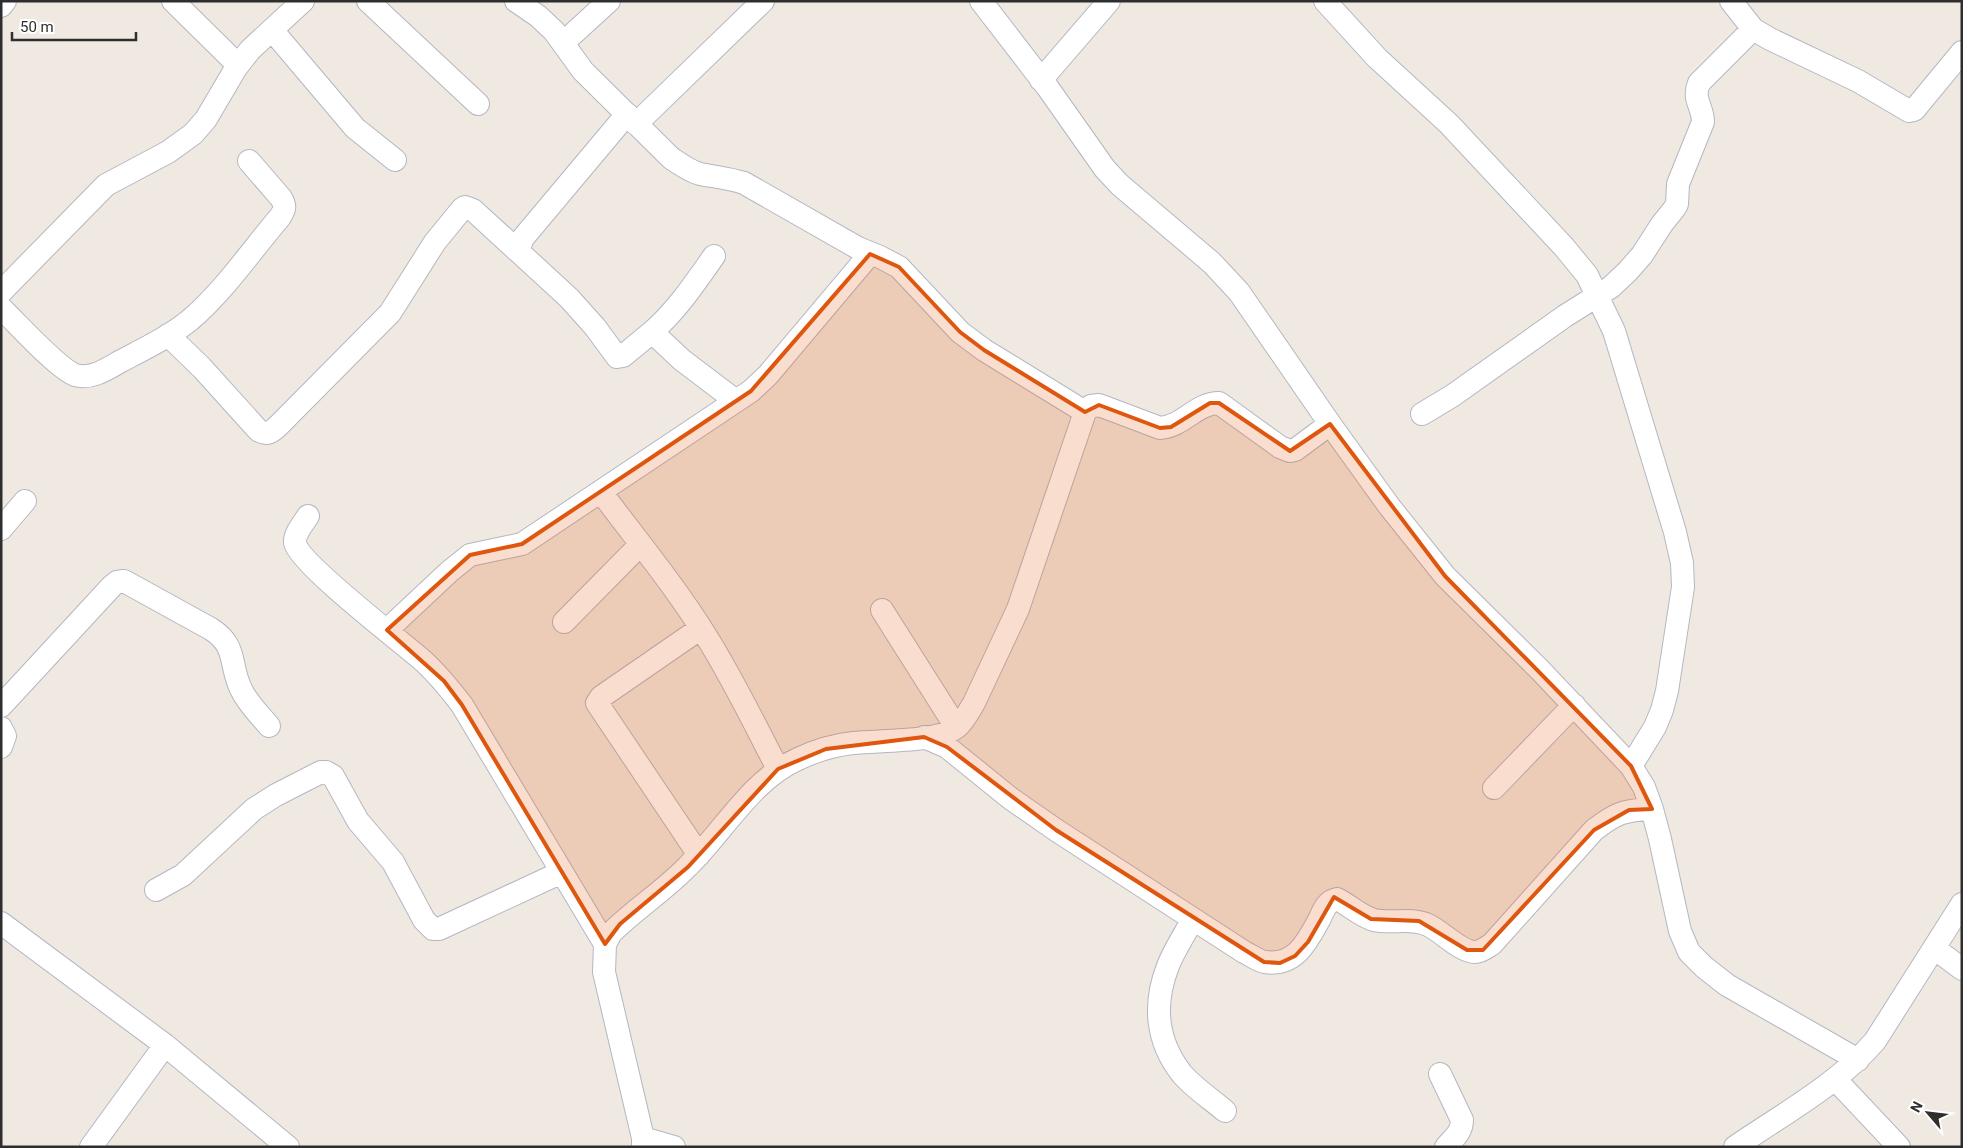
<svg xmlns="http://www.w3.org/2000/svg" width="1963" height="1148" font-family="Roboto,sans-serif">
<rect width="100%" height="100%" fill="#efe9e1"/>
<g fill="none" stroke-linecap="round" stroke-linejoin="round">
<defs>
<path id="minor" d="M 173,1 L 238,65
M 368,1 L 478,104
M 516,1 L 538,16 L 554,31 L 583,71 L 671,158 C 680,164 689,171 700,174 C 715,177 729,178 744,183 L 858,248 L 880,257 L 899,267 L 960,332 L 984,350 L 1085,412
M 981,1 L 1048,88 L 1105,169 L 1120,185 L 1212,263 L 1239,292 L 1330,424 L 1389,506 L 1445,576 L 1540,670 L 1631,766 L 1644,787 L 1652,809 L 1660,839 L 1680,931 L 1689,952 L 1704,967 L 1727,985 L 1858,1060
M 1325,1 L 1377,58 L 1449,124 L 1564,247 L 1587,275 L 1614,331 L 1675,532 L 1682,563 L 1683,587 L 1667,691 L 1662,710 L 1655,727 L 1631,766
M 1731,1 L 1753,29 L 1770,39 L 1858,81 L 1909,111 L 1914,110 L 1962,52
M 1,6 L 5,1
M 272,30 L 355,128 L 395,160
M 563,43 L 609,1
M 1041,80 L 1109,1
M 627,114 L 523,238 L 519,248 L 520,253 L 569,298 L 595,327 L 617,357 L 623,356 L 652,332 L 682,360 L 736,401
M 636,124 L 763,1
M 1,292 L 106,185 L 168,152 L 193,134 L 206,119 L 236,68 L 250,50 L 303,1
M 1,308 C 17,323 57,368 75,375 C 91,380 107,369 121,361 C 144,349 169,337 190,320 C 224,291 251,251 280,217 C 285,209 286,206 281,198 L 249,161
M 652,332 C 677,310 695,283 714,256
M 168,335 L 202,368 L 258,430 C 267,436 272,432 279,425 L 390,313 L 435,242 L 462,209 L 465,207 L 473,210 L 520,253
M 1422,414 L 1452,396 L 1565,316 L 1611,287 L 1627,272 L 1642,255 L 1662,224 L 1674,209 L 1677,204 L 1678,184 L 1703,122 C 1703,106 1692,100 1699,83 L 1753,29
M 601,492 C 636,539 675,586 706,636 C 733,679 755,725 778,769
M 308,516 C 303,524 294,534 295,543 C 299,563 400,641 421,659 C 437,673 449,688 462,705 L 605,944
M 1,529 L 25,501
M 882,610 L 956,727
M 564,622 L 640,545
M 387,630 L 450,571 L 470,555 L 522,544 L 751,391 L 768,375 L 870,254
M 1,706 L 112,586 L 117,582 L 124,581 L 211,629 C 238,646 229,665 241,689 C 247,703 260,715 269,726
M 1,728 L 5,736 L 1,747
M 924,737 L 947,747 L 1010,798 L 1056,830 L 1244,952 C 1251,955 1258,961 1265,962 C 1296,967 1308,940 1320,918 C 1324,909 1327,901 1337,899 C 1349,905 1362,917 1374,920 C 1392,924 1411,917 1428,925 C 1441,931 1461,952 1475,952 C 1481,952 1487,947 1492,944 L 1594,830 C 1616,813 1624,810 1652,809
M 1494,788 L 1574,705
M 699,855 L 597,703 L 601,697 L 701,628
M 156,890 L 183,875 L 254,809 L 276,795 L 321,772 L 326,772 L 333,776 L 358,821 L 393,862 L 424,920 L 433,929 L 439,929 L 562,872
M 1193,919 C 1185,934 1174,950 1168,966 C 1153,1004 1156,1041 1182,1074 C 1194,1088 1211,1099 1225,1111
M 1,923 L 165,1045 L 288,1147
M 1934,948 L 1962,969
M 1440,1074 L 1462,1120 C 1462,1132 1454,1138 1446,1147
M 1835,1079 L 1899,1147
M 643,1138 L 674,1147
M 91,1147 L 165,1045
M 643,1147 L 643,1138 L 604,972 L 605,944 L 611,933 C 635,909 664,891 688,866 C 724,831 751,780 798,759 C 815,751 834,745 853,743 C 879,740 937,743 957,727 C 964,721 969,711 974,703 L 1018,609 L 1085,412 L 1091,406 L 1099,405 L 1160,428 C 1184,426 1196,403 1219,403 L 1280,447 L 1290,451 L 1295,450 L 1330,424
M 1735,1147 C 1783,1114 1837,1085 1875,1041 L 1962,904"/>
</defs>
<use href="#minor" stroke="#b4b7c1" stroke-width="24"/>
<use href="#minor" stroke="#fff" stroke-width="22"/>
</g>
<path fill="#df570e" fill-opacity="0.2" stroke="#df570e" stroke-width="4" stroke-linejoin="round" d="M 870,254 L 899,267 L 960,332 L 984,350 L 1085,412 L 1099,405 L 1160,428 L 1171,427 L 1210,403 L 1219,403 L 1290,451 L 1330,424 L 1445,576 L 1631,766 L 1652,809 L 1629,810 L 1594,830 L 1483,950 L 1467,950 L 1419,921 L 1371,919 L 1334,897 L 1308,942 L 1295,956 L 1280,963 L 1264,962 L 1056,830 L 947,747 L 924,737 L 826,749 L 778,769 L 688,867 L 620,924 L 605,944 L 462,705 L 444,681 L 387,630 L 470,555 L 522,544 L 751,391 Z"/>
<rect width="1963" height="1148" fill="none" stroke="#2e2e2e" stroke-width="5"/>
<g transform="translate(1928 1113) rotate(298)" stroke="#ffffff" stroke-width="4" paint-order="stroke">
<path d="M0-4L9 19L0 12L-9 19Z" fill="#2e2e2e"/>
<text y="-8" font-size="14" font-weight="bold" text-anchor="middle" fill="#2e2e2e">N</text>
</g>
<path d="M12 32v8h124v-8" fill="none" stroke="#2e2e2e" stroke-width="2.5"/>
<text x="20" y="32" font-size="15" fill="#2e2e2e" stroke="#ffffff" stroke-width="4" paint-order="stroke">50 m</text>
</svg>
